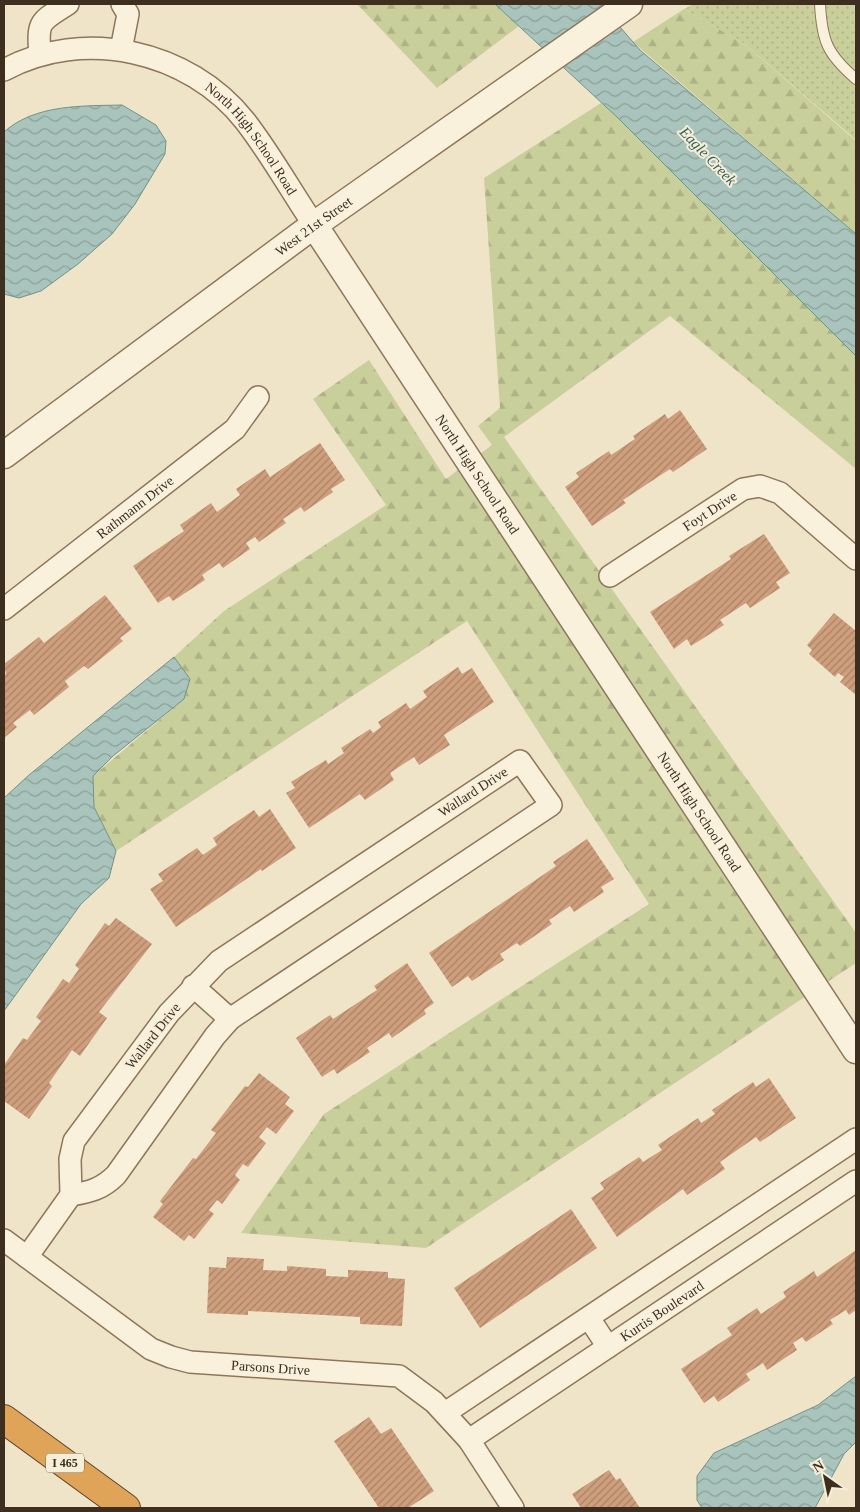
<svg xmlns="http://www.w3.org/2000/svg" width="860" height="1512" font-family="Georgia,serif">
<defs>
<pattern id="grass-dots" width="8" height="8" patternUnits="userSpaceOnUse" patternTransform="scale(1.25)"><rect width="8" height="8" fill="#c9cf9b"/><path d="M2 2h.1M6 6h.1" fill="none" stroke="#aeb285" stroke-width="1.8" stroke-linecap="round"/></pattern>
<pattern id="forest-firs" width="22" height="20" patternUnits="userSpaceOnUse" patternTransform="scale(1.25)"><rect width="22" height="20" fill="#c9cf9b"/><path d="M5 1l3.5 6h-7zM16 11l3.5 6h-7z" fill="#aeb285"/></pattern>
<pattern id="water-waves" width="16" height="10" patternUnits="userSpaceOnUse" patternTransform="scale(1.25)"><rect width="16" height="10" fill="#a9c4bc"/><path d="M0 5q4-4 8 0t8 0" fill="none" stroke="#8ba098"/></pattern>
<pattern id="building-hatch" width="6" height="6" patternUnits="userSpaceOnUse" patternTransform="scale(1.25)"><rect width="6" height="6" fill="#cf9f7d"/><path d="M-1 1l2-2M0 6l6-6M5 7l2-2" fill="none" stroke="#a98266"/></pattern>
</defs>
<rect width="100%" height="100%" fill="#f0e4c8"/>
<path fill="url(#grass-dots)" d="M 694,4 L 856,4 L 856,140 L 746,45 L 684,9 Z"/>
<path fill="url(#forest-firs)" d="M 357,4 L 495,4 L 519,26 L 437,88 Z
M 684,9 L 746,45 L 856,141 L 856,234 L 633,42 Z
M 601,103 L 856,318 L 856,469 L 670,316 L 504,437 L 856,933 L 856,963 L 426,1248 L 241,1233 L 324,1114 L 649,904 L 467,621 L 116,851 L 94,807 L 93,776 L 184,699 L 190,679 L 174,657 L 224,611 L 386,505 L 313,399 L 369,360 L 446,479 L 492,445 L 478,426 L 500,408 L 484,178 Z"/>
<path fill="url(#water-waves)" stroke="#6f938a" d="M 495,4 L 600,4 L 640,50 L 856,234 L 856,356 L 618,118 Z
M 122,105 L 156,125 L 166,141 L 165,154 L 135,204 L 112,234 L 78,264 L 41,291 L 19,298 L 4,294 L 4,132 C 35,104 83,106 122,105 Z
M 174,657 L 190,679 L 184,699 L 113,756 L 93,776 L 94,807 L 116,851 L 109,878 L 81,904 L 4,1011 L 4,798 L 29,775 Z
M 856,1376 L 856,1442 L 844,1454 L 815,1508 L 702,1508 L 697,1500 L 697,1476 L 714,1453 L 818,1405 Z"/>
<path fill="url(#building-hatch)" d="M 680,410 L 707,449 L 673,472 L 670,469 L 623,500 L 626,503 L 592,526 L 565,487 L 579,477 L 576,473 L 609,451 L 611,455 L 635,439 L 633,436 L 665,414 L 668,419 Z
M 320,443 L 345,480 L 331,489 L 333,492 L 304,512 L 301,507 L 283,519 L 286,523 L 259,542 L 255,537 L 246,543 L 250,549 L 223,568 L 219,563 L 202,575 L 205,580 L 173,601 L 169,596 L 158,603 L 133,566 L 184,531 L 180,525 L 211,503 L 217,512 L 240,495 L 236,489 L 265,469 L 270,477 Z
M 764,534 L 790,573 L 776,582 L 780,588 L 750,608 L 746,603 L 720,620 L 724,625 L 691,646 L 687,639 L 674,649 L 650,612 L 731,559 L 729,556 Z
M 105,595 L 132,629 L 120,638 L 123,641 L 88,669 L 84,666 L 65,681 L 69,687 L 34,715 L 30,710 L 13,723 L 17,727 L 4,738 L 4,676 L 6,674 L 4,664 L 39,637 L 44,643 Z
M 834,613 L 856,631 L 856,695 L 840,682 L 844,677 L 838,673 L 835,677 L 809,654 L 812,650 L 807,645 Z
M 458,667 L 462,674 L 472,668 L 494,702 L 444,735 L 450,745 L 419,765 L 414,757 L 390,773 L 394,780 L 365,800 L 360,794 L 309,828 L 286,793 L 295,788 L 291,782 L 326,760 L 328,764 L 344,753 L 341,748 L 370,729 L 373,733 L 381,727 L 378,722 L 406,703 L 410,709 L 427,697 L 423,691 Z
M 270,809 L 296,848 L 262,871 L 261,869 L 176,927 L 150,889 L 163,881 L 158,874 L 197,848 L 203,855 L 217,845 L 213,838 L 254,810 L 259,817 Z
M 587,839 L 614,879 L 601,887 L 604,892 L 574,912 L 570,906 L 549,920 L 552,924 L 520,946 L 517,943 L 500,954 L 504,960 L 472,981 L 468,976 L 452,987 L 429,953 L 556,866 L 553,862 Z
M 116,918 L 152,944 L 99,1012 L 107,1018 L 80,1056 L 72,1050 L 49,1083 L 52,1086 L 29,1119 L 4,1101 L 4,1065 L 23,1038 L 27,1040 L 41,1021 L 36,1017 L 63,979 L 69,983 L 79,969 L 75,965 L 105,923 L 109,926 Z
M 407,963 L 434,1003 L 424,1010 L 426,1014 L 392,1038 L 389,1033 L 367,1048 L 370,1052 L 337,1074 L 334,1069 L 322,1077 L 296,1038 L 330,1015 L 333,1019 L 377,990 L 374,986 Z
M 259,1073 L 290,1097 L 285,1104 L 294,1111 L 276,1134 L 267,1127 L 259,1137 L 266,1143 L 248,1167 L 243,1164 L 235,1175 L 240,1180 L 222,1204 L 217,1200 L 209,1210 L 214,1214 L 194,1239 L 189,1235 L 184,1241 L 153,1217 L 163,1204 L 160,1201 L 193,1158 L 196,1159 L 216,1133 L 211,1130 L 245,1086 L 248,1087 Z
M 769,1078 L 796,1118 L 760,1142 L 756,1137 L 720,1162 L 725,1169 L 687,1195 L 683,1189 L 617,1237 L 591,1198 L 604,1189 L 600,1183 L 639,1157 L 643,1162 L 662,1150 L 658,1145 L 698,1118 L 701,1123 L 715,1114 L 712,1110 L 753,1082 L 756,1087 Z
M 571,1209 L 597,1248 L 480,1328 L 454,1288 Z
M 856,1250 L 856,1310 L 849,1315 L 846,1310 L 830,1320 L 833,1324 L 806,1342 L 802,1337 L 793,1343 L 797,1350 L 767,1370 L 763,1363 L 746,1374 L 750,1380 L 718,1402 L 714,1396 L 704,1403 L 681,1369 L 732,1335 L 727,1328 L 757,1308 L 761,1314 L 786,1297 L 783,1292 L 814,1271 L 817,1277 Z
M 227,1257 L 264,1259 L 263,1270 L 287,1271 L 287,1266 L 326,1269 L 326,1276 L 348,1277 L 348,1270 L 388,1272 L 388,1278 L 405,1279 L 402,1326 L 360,1324 L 360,1317 L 248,1311 L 248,1315 L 207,1313 L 209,1267 L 226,1268 Z
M 369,1417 L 381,1434 L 391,1428 L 434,1491 L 408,1508 L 379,1508 L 334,1441 Z
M 609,1470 L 616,1480 L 620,1478 L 640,1508 L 581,1508 L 572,1494 Z"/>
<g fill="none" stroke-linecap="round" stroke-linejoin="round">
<defs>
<path id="service" d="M 820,4 C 822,41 827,54 856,79"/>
<g id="minor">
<path d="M 121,50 L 128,14 L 122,4"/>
<path d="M 40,55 C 37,20 40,22 68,4"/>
<path id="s1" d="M 4,70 C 83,27 189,50 245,121 C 270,153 291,191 314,225"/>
<path id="s2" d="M 610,576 L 743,489 L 760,486 L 780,493 L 856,559"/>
<path id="s3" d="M 4,609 L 235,429 L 258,397"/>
<path d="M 193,986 L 230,1019"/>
<path id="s4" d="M 4,1240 L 151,1349 L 171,1357 L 190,1362 L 399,1376 L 434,1402 L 469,1440 L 513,1508"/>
<path d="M 27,1257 L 71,1195 C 90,1192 102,1189 116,1175 L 215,1036 L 230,1019 L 551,805 L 520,761 L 219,961 L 169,1013 L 74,1141 L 70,1159 L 71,1195"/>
<path d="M 589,1318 L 608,1347"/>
<path d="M 445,1413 L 856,1139"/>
<path id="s5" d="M 469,1440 L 856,1181"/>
</g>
<g id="tertiary">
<path id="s6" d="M 314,225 L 856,1050"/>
<path id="s7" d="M 4,455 L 314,225 L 629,4"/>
</g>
<path id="motorway" d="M 4,1419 L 126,1508"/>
</defs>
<use href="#service" stroke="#8d765c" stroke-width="12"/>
<use href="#minor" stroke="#8d765c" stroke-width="24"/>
<use href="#tertiary" stroke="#8d765c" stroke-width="29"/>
<use href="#motorway" stroke="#5b4430" stroke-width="30"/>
<use href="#service" stroke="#faf1dc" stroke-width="10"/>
<use href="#minor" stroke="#faf1dc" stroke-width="21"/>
<use href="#tertiary" stroke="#faf1dc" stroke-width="26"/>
<use href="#motorway" stroke="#e0a458" stroke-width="28"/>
</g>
<g text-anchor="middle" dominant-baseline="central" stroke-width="4" stroke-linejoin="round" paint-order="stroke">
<rect fill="#f7eed8" stroke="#756857" stroke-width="1" x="46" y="1453.5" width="38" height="19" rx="4"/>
<g font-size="12" font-weight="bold" fill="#3d2e20">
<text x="65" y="1463">I 465</text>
</g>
<g font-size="14" fill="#3d2e20" stroke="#f7eed8">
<text stroke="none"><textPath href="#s1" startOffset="284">North High School Road</textPath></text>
<text stroke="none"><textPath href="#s7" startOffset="385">West 21st Street</textPath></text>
<text stroke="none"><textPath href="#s6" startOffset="298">North High School Road</textPath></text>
<text stroke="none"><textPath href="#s3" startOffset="166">Rathmann Drive</textPath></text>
<text stroke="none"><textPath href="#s2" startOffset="119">Foyt Drive</textPath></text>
<text transform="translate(473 792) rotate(-33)">Wallard Drive</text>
<text stroke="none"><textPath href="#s6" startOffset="702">North High School Road</textPath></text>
<text transform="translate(153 1036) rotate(-52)">Wallard Drive</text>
<text stroke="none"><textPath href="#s5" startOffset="232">Kurtis Boulevard</textPath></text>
<text stroke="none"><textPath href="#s4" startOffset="305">Parsons Drive</textPath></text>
</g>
<g font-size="15" font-style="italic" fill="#2f5d5a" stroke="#f7eed8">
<text transform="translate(708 156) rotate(46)">Eagle Creek</text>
</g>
</g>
<rect width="860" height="1512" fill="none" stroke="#3d2e20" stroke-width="10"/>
<g transform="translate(825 1477) rotate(327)" stroke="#f7eed8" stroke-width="4" paint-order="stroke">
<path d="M0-4L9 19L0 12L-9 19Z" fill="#3d2e20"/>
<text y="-8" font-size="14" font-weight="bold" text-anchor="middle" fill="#3d2e20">N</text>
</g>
</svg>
